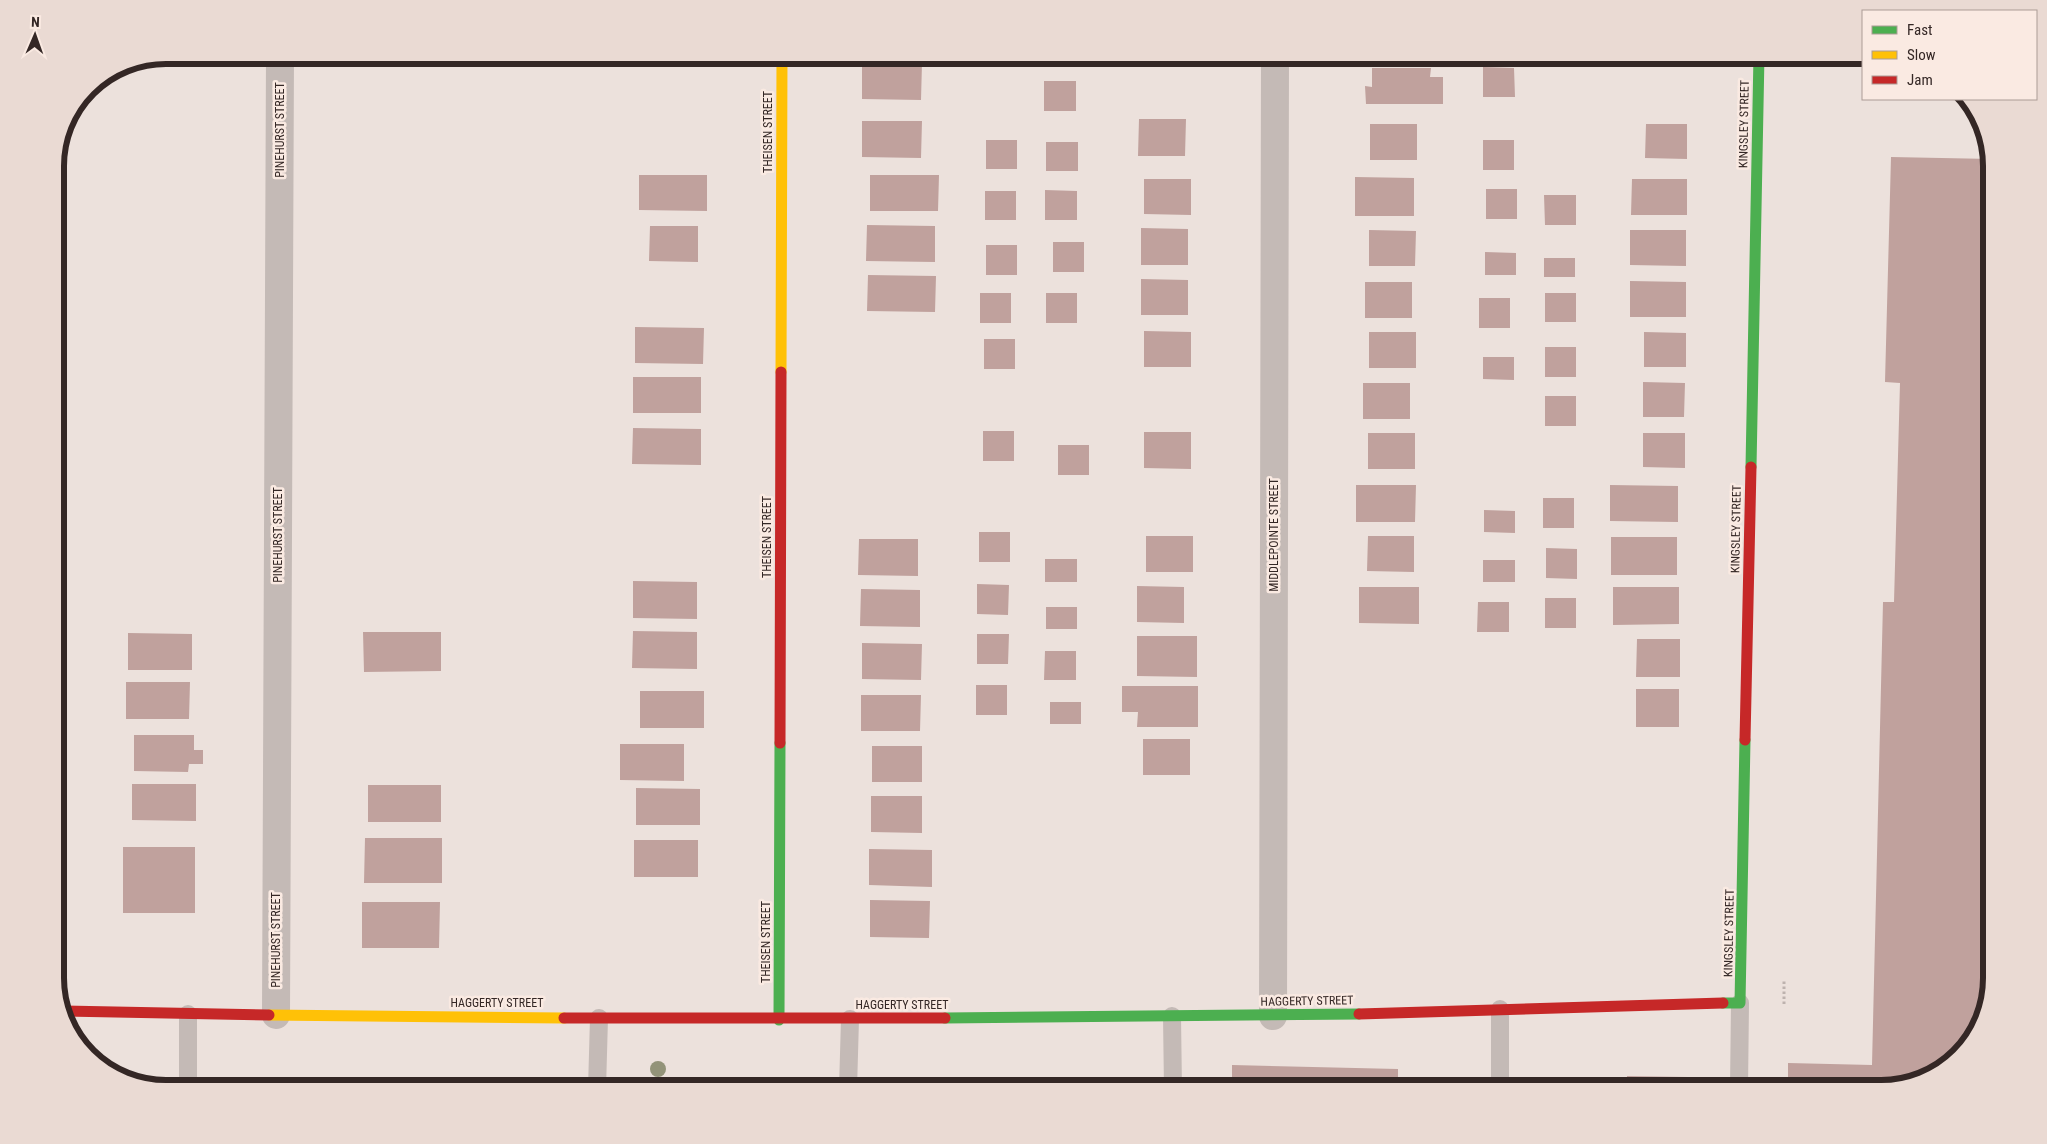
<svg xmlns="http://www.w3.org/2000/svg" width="2047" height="1144" font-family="'Roboto Condensed',sans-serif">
<rect width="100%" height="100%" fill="#ece1dc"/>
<path fill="#c0a19d" d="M 862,63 L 922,63 L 921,100 L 862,99 Z
M 1483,67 L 1514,68 L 1515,97 L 1483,97 Z
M 1372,68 L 1431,68 L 1430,77 L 1443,77 L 1443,104 L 1366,104 L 1365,86 L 1372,87 Z
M 1044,81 L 1076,81 L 1076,111 L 1044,111 Z
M 1139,119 L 1186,119 L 1185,156 L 1138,156 Z
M 862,121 L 922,121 L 921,158 L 862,157 Z
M 1370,124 L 1417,124 L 1417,160 L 1370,160 Z
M 1646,124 L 1687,124 L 1687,159 L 1645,158 Z
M 986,140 L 1017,140 L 1017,169 L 986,169 Z
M 1483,140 L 1514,140 L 1514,170 L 1483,170 Z
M 1046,142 L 1078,142 L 1078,171 L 1046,171 Z
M 1891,157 L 1992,159 L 1992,979 L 1977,1034 L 1937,1074 L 1882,1089 L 1788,1089 L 1788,1063 L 1872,1065 L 1883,602 L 1894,602 L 1900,383 L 1885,382 Z
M 639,175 L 707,175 L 707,211 L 639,210 Z
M 870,175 L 939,175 L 938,211 L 870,211 Z
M 1355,177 L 1414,178 L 1414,216 L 1355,216 Z
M 1144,179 L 1191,179 L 1191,215 L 1144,214 Z
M 1632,179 L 1687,179 L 1687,215 L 1631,215 Z
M 1486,189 L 1517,189 L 1517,219 L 1486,219 Z
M 1045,190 L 1077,191 L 1077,220 L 1045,220 Z
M 985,191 L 1016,191 L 1016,220 L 985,220 Z
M 1544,195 L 1576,195 L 1576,225 L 1545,225 Z
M 867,225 L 935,226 L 935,262 L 866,261 Z
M 650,226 L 698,226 L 698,262 L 649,261 Z
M 1141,228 L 1188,229 L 1188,265 L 1141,265 Z
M 1369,230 L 1416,231 L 1415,266 L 1369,266 Z
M 1630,230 L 1686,230 L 1686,266 L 1630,265 Z
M 1053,242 L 1084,242 L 1084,272 L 1053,272 Z
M 986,245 L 1017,245 L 1017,275 L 986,275 Z
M 1485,252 L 1516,253 L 1516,275 L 1485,275 Z
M 1544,258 L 1575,258 L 1575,277 L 1544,277 Z
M 868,275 L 936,276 L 935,312 L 867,311 Z
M 1141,279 L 1188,280 L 1188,315 L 1141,315 Z
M 1630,281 L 1686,282 L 1686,317 L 1630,317 Z
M 1365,282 L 1412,282 L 1412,318 L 1365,318 Z
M 980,293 L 1011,293 L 1011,323 L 980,323 Z
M 1046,293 L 1077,293 L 1077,323 L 1046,323 Z
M 1545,293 L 1576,293 L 1576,322 L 1545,322 Z
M 1479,298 L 1510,298 L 1510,328 L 1479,328 Z
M 635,327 L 704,328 L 703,364 L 635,363 Z
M 1144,331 L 1191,332 L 1191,367 L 1144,367 Z
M 1369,332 L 1416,332 L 1416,368 L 1369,368 Z
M 1644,332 L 1686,333 L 1686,367 L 1644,367 Z
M 984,339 L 1015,339 L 1015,369 L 984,369 Z
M 1545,347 L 1576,347 L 1576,377 L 1545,377 Z
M 1483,357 L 1514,357 L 1514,380 L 1483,379 Z
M 633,377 L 701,377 L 701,413 L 633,413 Z
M 1643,382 L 1685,383 L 1684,417 L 1643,417 Z
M 1363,383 L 1410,383 L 1410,419 L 1363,419 Z
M 1545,396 L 1576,396 L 1576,426 L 1545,426 Z
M 633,428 L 701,429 L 701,465 L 632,464 Z
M 983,431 L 1014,431 L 1014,461 L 983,461 Z
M 1144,432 L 1191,432 L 1191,469 L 1144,468 Z
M 1368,433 L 1415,433 L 1415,469 L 1368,469 Z
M 1643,433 L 1685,433 L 1685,468 L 1643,467 Z
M 1058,445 L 1089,445 L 1089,475 L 1058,475 Z
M 1356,485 L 1416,485 L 1415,522 L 1356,522 Z
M 1610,485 L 1678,486 L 1678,522 L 1610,521 Z
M 1543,498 L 1574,498 L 1574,528 L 1543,528 Z
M 1484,510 L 1515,511 L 1515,533 L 1484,532 Z
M 979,532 L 1010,532 L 1010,562 L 979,562 Z
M 1146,536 L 1193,536 L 1193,572 L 1146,572 Z
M 1368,536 L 1414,536 L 1414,572 L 1367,571 Z
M 1611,537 L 1677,537 L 1677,575 L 1611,575 Z
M 859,539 L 918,539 L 918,576 L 858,575 Z
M 1546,548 L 1577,549 L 1577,579 L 1546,578 Z
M 1045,559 L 1077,559 L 1077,582 L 1045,582 Z
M 1483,560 L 1515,560 L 1515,582 L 1483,582 Z
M 633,581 L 697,582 L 697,619 L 633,618 Z
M 977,584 L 1009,585 L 1008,615 L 977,614 Z
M 1137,586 L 1184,587 L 1184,623 L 1137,622 Z
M 1359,587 L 1419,587 L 1419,624 L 1359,623 Z
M 1613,587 L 1679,587 L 1679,624 L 1613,625 Z
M 861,589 L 920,590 L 920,627 L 860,626 Z
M 1545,598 L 1576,598 L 1576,628 L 1545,628 Z
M 1478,602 L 1509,602 L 1509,632 L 1477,632 Z
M 1046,607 L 1077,607 L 1077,629 L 1046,629 Z
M 633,631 L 697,632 L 697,669 L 632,668 Z
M 363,632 L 441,632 L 441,671 L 364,672 Z
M 128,633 L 192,634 L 192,670 L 128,670 Z
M 977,634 L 1009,634 L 1008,664 L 977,664 Z
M 1137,636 L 1197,636 L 1197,677 L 1137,676 Z
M 1637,639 L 1680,639 L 1680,677 L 1636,677 Z
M 862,643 L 922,644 L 921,680 L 862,679 Z
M 1045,651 L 1076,651 L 1076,680 L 1044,680 Z
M 126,682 L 190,682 L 189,719 L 126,719 Z
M 976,685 L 1007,685 L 1007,715 L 976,715 Z
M 1122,686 L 1198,686 L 1198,727 L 1137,727 L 1138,712 L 1122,712 Z
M 1636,689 L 1679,689 L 1679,727 L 1636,727 Z
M 640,691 L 704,691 L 704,728 L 640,728 Z
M 861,695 L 921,695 L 920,731 L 861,731 Z
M 1050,702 L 1081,702 L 1081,724 L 1050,724 Z
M 134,735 L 194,735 L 194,750 L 203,750 L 203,764 L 189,764 L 188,772 L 134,771 Z
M 1143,739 L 1190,739 L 1190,775 L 1143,775 Z
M 620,744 L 684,744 L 684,781 L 620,780 Z
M 872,746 L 922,746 L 922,782 L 872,782 Z
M 132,784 L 196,784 L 196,821 L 132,820 Z
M 368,785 L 441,785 L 441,822 L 368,822 Z
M 636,788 L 700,789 L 700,825 L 636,825 Z
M 871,796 L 922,796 L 922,833 L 871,832 Z
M 365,838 L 442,838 L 442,883 L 364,883 Z
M 634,840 L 698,840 L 698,877 L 634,877 Z
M 123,847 L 195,847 L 195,913 L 123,913 Z
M 869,849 L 932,850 L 932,887 L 869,885 Z
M 870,900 L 930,901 L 929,938 L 870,937 Z
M 362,902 L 440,902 L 439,948 L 362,948 Z
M 1232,1065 L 1398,1069 L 1398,1089 L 1232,1089 Z
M 1627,1076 L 1688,1077 L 1688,1089 L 1627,1089 Z"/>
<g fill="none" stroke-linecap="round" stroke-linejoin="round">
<path stroke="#bdb2ae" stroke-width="3" stroke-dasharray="2.5 2.5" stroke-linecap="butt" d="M 1784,1004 L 1784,981"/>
<path stroke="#c4bab6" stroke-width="18" d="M 1500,1009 L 1500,1089
M 188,1014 L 188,1089
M 1172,1016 L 1173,1089
M 597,1089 L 599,1018
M 848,1089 L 850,1019
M 1739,1089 L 1740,1003"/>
<path stroke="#c4bab6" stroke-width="28" d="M 276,1015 L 280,55
M 1273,1016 L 1275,55"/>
<path stroke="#4caf50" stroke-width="11" d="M 1751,467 L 1759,55
M 1723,1003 L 1740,1003 L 1745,740
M 945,1018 L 1359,1014
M 779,1020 L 780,743"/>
<path stroke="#ffc107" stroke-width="11" d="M 781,372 L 782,55
M 269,1015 L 564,1018"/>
<path stroke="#c62828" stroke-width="11" d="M 1745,740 L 1751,467
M 780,743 L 781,372
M 64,1011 L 269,1015
M 1359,1014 L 1723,1003
M 564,1018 L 945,1018"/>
</g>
<circle fill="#939379" cx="658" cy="1069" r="8"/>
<g text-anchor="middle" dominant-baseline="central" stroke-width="5" stroke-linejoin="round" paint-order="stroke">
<g font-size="12" fill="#342725" stroke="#faeae2">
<text transform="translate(1744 124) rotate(-89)">KINGSLEY STREET</text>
<text transform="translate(280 130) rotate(-90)">PINEHURST STREET</text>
<text transform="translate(768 132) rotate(-90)">THEISEN STREET</text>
<text transform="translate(1736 529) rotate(-89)">KINGSLEY STREET</text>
<text transform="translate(278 535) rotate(-90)">PINEHURST STREET</text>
<text transform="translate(1274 535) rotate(-90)">MIDDLEPOINTE STREET</text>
<text transform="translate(767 537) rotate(-90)">THEISEN STREET</text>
<text transform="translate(1729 933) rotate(-89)">KINGSLEY STREET</text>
<text transform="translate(276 940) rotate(-90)">PINEHURST STREET</text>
<text transform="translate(766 942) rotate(-90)">THEISEN STREET</text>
<text transform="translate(1307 1001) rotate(-1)">HAGGERTY STREET</text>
<text x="497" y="1003">HAGGERTY STREET</text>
<text x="902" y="1005">HAGGERTY STREET</text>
</g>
</g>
<path d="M0 0H2047V1144H0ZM166 64H1881A102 102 0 0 1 1983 166V978A102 102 0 0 1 1881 1080H166A102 102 0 0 1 64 978V166A102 102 0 0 1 166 64Z" fill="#eadad3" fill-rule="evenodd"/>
<path fill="none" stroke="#342725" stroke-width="6" d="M166 64H1881A102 102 0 0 1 1983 166V978A102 102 0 0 1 1881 1080H166A102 102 0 0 1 64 978V166A102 102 0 0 1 166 64Z"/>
<rect x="1862" y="10" width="175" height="90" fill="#faeae2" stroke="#ab9c96"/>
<rect x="1872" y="26" width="25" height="8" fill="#4caf50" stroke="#ab9c96"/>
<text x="1907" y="35" font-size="15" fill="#342725">Fast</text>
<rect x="1872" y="51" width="25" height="8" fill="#ffc107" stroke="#ab9c96"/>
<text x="1907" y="60" font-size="15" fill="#342725">Slow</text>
<rect x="1872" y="76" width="25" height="8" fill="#c62828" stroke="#ab9c96"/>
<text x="1907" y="85" font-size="15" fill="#342725">Jam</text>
<g transform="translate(35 35) rotate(2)" stroke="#faeae2" stroke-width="4" paint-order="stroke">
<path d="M0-4L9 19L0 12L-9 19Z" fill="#342725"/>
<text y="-8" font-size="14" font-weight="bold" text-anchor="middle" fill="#342725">N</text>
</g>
</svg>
